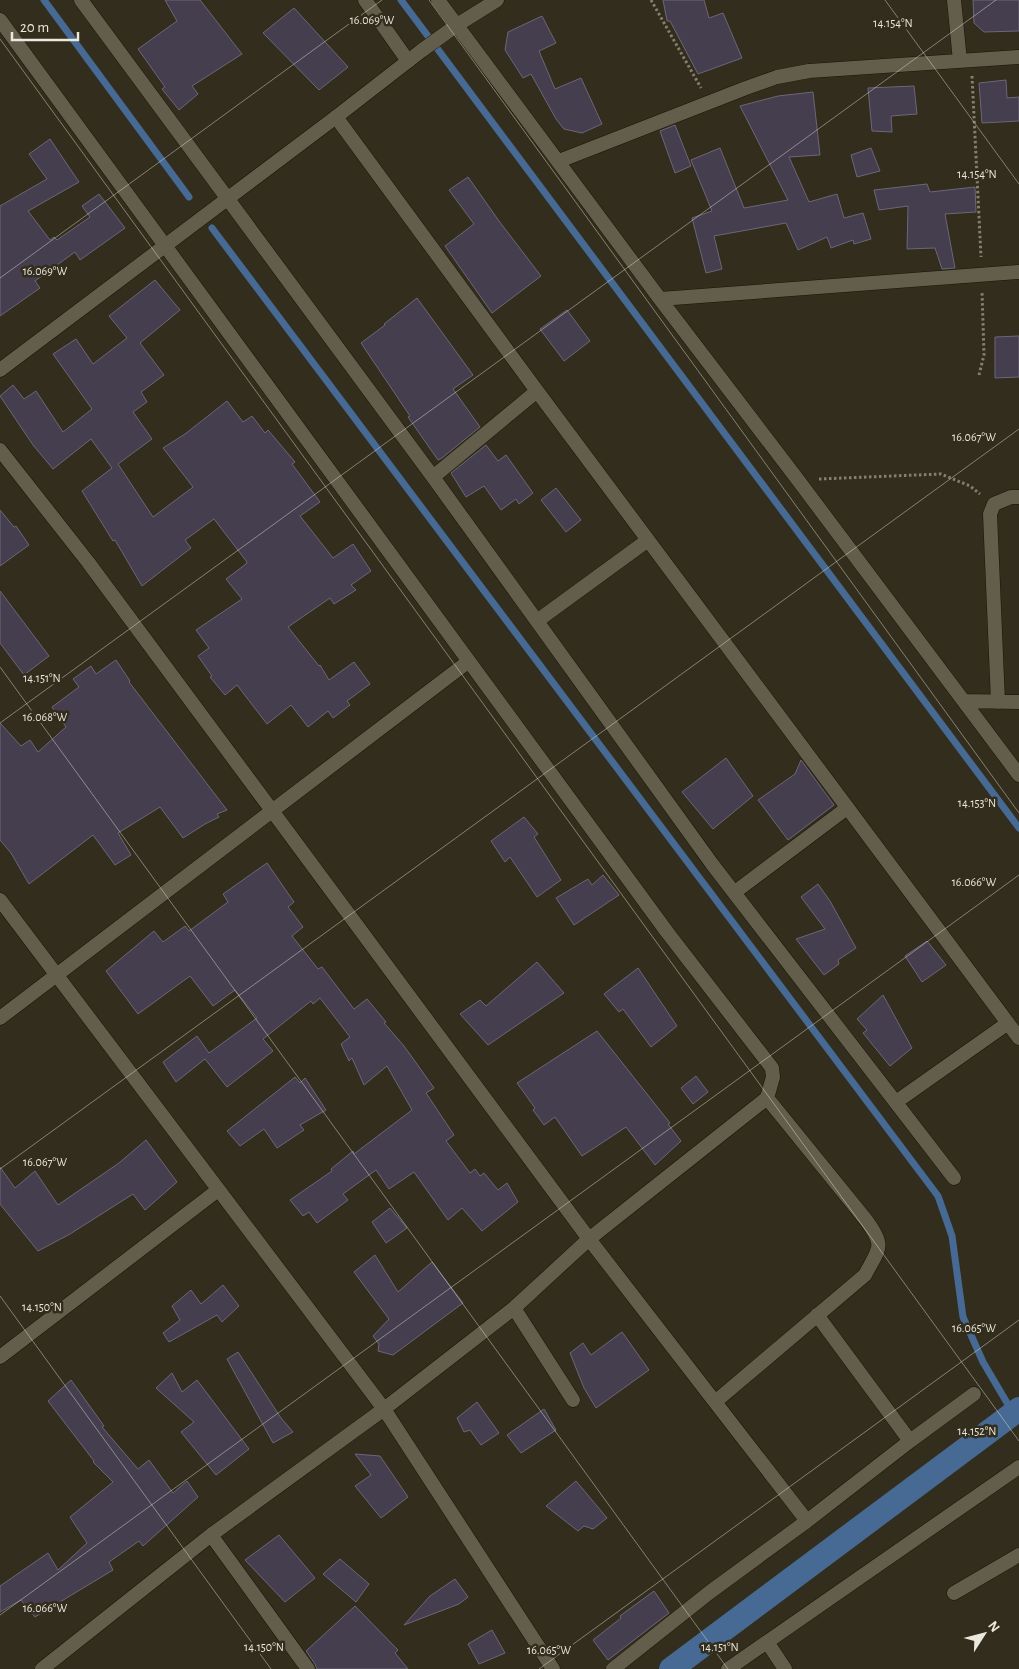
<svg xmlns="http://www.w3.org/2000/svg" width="1019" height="1669" font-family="'Alegreya Sans',sans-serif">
<rect width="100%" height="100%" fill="#322d1c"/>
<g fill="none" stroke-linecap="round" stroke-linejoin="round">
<path stroke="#466a93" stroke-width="7" d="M 44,0 L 189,197
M 401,0 L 1019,828
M 212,228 L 938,1196 L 952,1236 L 963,1317 L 983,1362 L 1013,1413"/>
<path stroke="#466a93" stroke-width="24" d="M 671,1669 L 1019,1409"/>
</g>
<path fill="#443e4e" stroke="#6d6678" d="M 165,0 L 200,0 L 242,54 L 192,86 L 198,94 L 179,110 L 162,89 L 165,87 L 138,49 L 177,21 Z
M 663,0 L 704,0 L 709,18 L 723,13 L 742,58 L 698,74 L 670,21 L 667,21 Z
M 973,0 L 1019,0 L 1019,31 L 984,32 L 974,23 Z
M 294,8 L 348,67 L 319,90 L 263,33 Z
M 542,16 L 556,43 L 539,51 L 555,89 L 581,78 L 602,124 L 582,133 L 564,129 L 556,119 L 531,74 L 523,78 L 505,50 L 508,32 Z
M 1006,80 L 1007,98 L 1019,97 L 1019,121 L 982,123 L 979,83 Z
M 914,86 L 917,114 L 891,116 L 892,132 L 872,131 L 868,88 Z
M 813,92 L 820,155 L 789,157 L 809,202 L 837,194 L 844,218 L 863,213 L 871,239 L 854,244 L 853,240 L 831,248 L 827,237 L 798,250 L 786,223 L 714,236 L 722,269 L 706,273 L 692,218 L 712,211 L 691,160 L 720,148 L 744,208 L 788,200 L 740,106 L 778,96 Z
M 675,125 L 691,166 L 675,173 L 660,131 Z
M 50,139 L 79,182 L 28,211 L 50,240 L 54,237 L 57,240 L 90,217 L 82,206 L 99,194 L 125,228 L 80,260 L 75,252 L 35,281 L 40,288 L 0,316 L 0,206 L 47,179 L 29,154 Z
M 871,148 L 880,171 L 857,177 L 851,155 Z
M 468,177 L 499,221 L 541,276 L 492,313 L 445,246 L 474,224 L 449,190 Z
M 927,184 L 930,192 L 975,187 L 976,212 L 945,214 L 955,268 L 942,269 L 935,248 L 907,249 L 908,206 L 879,210 L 874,190 Z
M 155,280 L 180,310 L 140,343 L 164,375 L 141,392 L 147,402 L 133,412 L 152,439 L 118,464 L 153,517 L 193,487 L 163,448 L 185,434 L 227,401 L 243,422 L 252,416 L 265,433 L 268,430 L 295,462 L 292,464 L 320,502 L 300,516 L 333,558 L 353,544 L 371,571 L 351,585 L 356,590 L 334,604 L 330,598 L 288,627 L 319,666 L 320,665 L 329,680 L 354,662 L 370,684 L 347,701 L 350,705 L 333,718 L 328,711 L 308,727 L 291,705 L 267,724 L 237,685 L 225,695 L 210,677 L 212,676 L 198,656 L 209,648 L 196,630 L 242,599 L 226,579 L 246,564 L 247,562 L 214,519 L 185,540 L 191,548 L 142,586 L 115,540 L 113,541 L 82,491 L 112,468 L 91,439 L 53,469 L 33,445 L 0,396 L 13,385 L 24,399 L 36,391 L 63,432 L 92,409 L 53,354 L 76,339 L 93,364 L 127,338 L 109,316 Z
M 417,298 L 473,375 L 453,389 L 480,427 L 442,458 L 438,460 L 408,417 L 410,416 L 361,343 L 385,325 L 384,324 Z
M 567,310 L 590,341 L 564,361 L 540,329 Z
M 1019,336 L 1019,377 L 995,378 L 995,337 Z
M 486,445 L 498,461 L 506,455 L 533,493 L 519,504 L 516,499 L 501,510 L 484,486 L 466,497 L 451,473 Z
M 556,488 L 581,520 L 566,532 L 541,500 Z
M 0,510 L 14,527 L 16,526 L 29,545 L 0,566 Z
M 0,591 L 49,656 L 24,675 L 0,643 Z
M 116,660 L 130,681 L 129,682 L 227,810 L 217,814 L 219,817 L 205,824 L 183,838 L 160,807 L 118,833 L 131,855 L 115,865 L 93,835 L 29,884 L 11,853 L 0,840 L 0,723 L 21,746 L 30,740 L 38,752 L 66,727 L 52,707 L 79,687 L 73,679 L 91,666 L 96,674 Z
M 726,758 L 753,796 L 713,829 L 682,792 Z
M 801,760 L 834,805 L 788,840 L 758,800 L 795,774 Z
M 524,817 L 538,834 L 534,837 L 561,880 L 537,897 L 510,857 L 505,862 L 491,841 Z
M 267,863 L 294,902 L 288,907 L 303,927 L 292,936 L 318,969 L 322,967 L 354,1009 L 367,999 L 386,1022 L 384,1023 L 404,1046 L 434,1088 L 426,1093 L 454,1135 L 446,1141 L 470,1173 L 475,1169 L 480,1176 L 484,1173 L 498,1190 L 507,1183 L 518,1202 L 482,1231 L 462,1208 L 448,1220 L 414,1172 L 389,1189 L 376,1170 L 343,1194 L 348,1200 L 317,1223 L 309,1212 L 303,1216 L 290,1200 L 332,1171 L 331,1169 L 353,1151 L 354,1154 L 412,1110 L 387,1066 L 364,1085 L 352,1058 L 349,1061 L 341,1044 L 350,1037 L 320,998 L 313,1004 L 311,1001 L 263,1039 L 273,1051 L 227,1087 L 205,1059 L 176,1082 L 163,1062 L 197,1036 L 209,1053 L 257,1018 L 235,990 L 213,1006 L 190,976 L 138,1014 L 106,971 L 154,931 L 163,942 L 185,926 L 189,931 L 228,902 L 223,894 Z
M 603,875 L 619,895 L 574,925 L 556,898 L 588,879 L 592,885 Z
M 818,884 L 830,901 L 856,948 L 838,960 L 839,964 L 824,975 L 796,939 L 825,929 L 801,897 Z
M 927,941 L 946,965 L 922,982 L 905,956 Z
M 537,962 L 564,993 L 488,1045 L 460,1014 L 480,1000 L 486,1006 Z
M 638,968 L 677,1026 L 651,1047 L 623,1009 L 619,1012 L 604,994 Z
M 883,995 L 912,1048 L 890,1066 L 863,1033 L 867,1030 L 857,1019 Z
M 597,1031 L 670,1123 L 668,1124 L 681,1141 L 655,1165 L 626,1127 L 582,1156 L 555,1117 L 544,1125 L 533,1110 L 535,1108 L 517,1083 Z
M 696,1076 L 708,1092 L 693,1104 L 681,1088 Z
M 295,1077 L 300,1083 L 305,1078 L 326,1110 L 300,1125 L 304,1130 L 277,1148 L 264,1129 L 240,1146 L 227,1131 Z
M 146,1140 L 177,1182 L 145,1210 L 133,1194 L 70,1234 L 38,1251 L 0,1204 L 0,1167 L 15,1188 L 35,1171 L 58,1205 L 119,1163 Z
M 390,1208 L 407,1228 L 386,1243 L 372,1222 Z
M 375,1255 L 398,1292 L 432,1262 L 463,1303 L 393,1355 L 378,1351 L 379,1344 L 373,1336 L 389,1319 L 354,1272 Z
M 223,1285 L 239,1306 L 222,1322 L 217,1315 L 169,1342 L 163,1333 L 180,1320 L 172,1306 L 191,1290 L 201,1304 Z
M 622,1332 L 649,1370 L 596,1408 L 584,1388 L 570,1353 L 583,1343 L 591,1355 Z
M 238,1352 L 281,1418 L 293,1432 L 273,1443 L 227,1359 Z
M 172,1373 L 182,1392 L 197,1380 L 249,1449 L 216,1475 L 181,1432 L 194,1422 L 156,1388 Z
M 71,1380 L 104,1426 L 102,1427 L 138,1469 L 149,1460 L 173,1493 L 187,1481 L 198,1497 L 143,1546 L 139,1541 L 109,1562 L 113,1570 L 35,1617 L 21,1600 L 0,1612 L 0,1586 L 48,1553 L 58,1570 L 87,1543 L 70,1517 L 113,1482 L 93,1462 L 94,1461 L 48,1401 Z
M 477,1402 L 499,1433 L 481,1445 L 470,1430 L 464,1432 L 457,1418 Z
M 544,1409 L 556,1430 L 521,1453 L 507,1435 Z
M 355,1454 L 380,1456 L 408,1497 L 381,1518 L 355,1486 L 371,1475 Z
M 576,1481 L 607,1518 L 593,1529 L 584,1526 L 578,1531 L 546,1506 Z
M 279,1535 L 315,1578 L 285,1602 L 245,1560 Z
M 340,1559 L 369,1584 L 356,1602 L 323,1574 Z
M 455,1579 L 468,1597 L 459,1604 L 404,1625 L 430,1596 Z
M 654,1591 L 669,1613 L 608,1660 L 593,1640 L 621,1618 L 620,1616 Z
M 355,1606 L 398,1650 L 395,1653 L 408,1669 L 317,1669 L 315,1664 L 306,1651 Z
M 492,1630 L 505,1653 L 479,1664 L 468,1644 Z"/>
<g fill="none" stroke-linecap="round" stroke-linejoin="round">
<defs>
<path id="minor" d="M 81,0 L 433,477 L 712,864 L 954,1178
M 365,0 L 408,61
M 438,0 L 660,299 L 798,480 L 1019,775
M 954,0 L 960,61
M 0,20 L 667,932 L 772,1068 L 773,1077 L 767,1098 L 589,1239 L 514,1308 L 384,1409 L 211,1535 L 42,1669
M 336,117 L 537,391 L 1019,1038
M 559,161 L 746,88 L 777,77 L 809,71 L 1019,57
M 660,299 L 1019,272
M 0,450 L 88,562 L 589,1239 L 807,1521
M 433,477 L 537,391
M 537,621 L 648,540
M 964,701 L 1019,702
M 998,702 L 990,514 L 994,504 L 1011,497 L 1019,497
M 735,892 L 847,808
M 0,900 L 384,1409 L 553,1669
M 0,1018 L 469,661
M 896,1102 L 1008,1023
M 514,1308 L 573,1400
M 817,1315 L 910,1441
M 0,1357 L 218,1190
M 715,1402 L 865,1275 C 879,1248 886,1247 866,1220 L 767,1098
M 211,1535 L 308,1669
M 954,1593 L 1019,1555
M 767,1642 L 785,1669
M 613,1669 L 710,1592 L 807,1521 L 910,1441 L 974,1394
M 728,1669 L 1019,1467"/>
<path id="tertiary" d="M 0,370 L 336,117 L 421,51 L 457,25 L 497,0"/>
</defs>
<use href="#minor" stroke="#191505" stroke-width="15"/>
<use href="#tertiary" stroke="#191505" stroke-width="15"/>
<path stroke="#847f71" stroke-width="3" stroke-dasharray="2.5 2.5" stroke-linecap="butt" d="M 651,0 L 701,88
M 972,76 L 981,257
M 979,375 L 984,355 L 982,291
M 819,479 L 941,474 L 970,486 L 980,494"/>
<use href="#minor" stroke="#635e4b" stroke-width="14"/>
<use href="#tertiary" stroke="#635e4b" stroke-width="14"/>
</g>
<path fill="none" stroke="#ebe8dd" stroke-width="1" stroke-opacity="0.45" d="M 429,0 L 1019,813M 885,0 L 1019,184M 0,39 L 1019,1441M 0,278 L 382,0M 0,667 L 728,1669M 0,723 L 996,0M 0,1169 L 1019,429M 0,1296 L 271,1669M 0,1615 L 1019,875M 539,1669 L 1019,1320"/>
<g font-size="12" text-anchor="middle" fill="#ebe8dd" stroke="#322d1c" stroke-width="5" stroke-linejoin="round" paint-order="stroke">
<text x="372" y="24">16.069°W</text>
<text x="893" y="27">14.154°N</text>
<text x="977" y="178">14.154°N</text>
<text x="45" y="275">16.069°W</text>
<text x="974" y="441">16.067°W</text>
<text x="42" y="682">14.151°N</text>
<text x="45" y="721">16.068°W</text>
<text x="977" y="807">14.153°N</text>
<text x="974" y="886">16.066°W</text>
<text x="45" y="1166">16.067°W</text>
<text x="42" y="1311">14.150°N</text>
<text x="974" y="1332">16.065°W</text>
<text x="977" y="1435">14.152°N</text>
<text x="45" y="1612">16.066°W</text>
<text x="264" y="1651">14.150°N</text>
<text x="720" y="1651">14.151°N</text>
<text x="549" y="1654">16.065°W</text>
</g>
<g transform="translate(984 1634) rotate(54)" stroke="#322d1c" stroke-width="4" paint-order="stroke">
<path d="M0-4L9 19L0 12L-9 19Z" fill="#ebe8dd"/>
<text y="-8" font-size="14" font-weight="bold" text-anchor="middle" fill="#ebe8dd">N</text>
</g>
<path d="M12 32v8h66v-8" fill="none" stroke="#ebe8dd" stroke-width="2.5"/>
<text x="20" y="32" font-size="15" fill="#ebe8dd" stroke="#322d1c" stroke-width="4" paint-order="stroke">20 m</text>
</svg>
